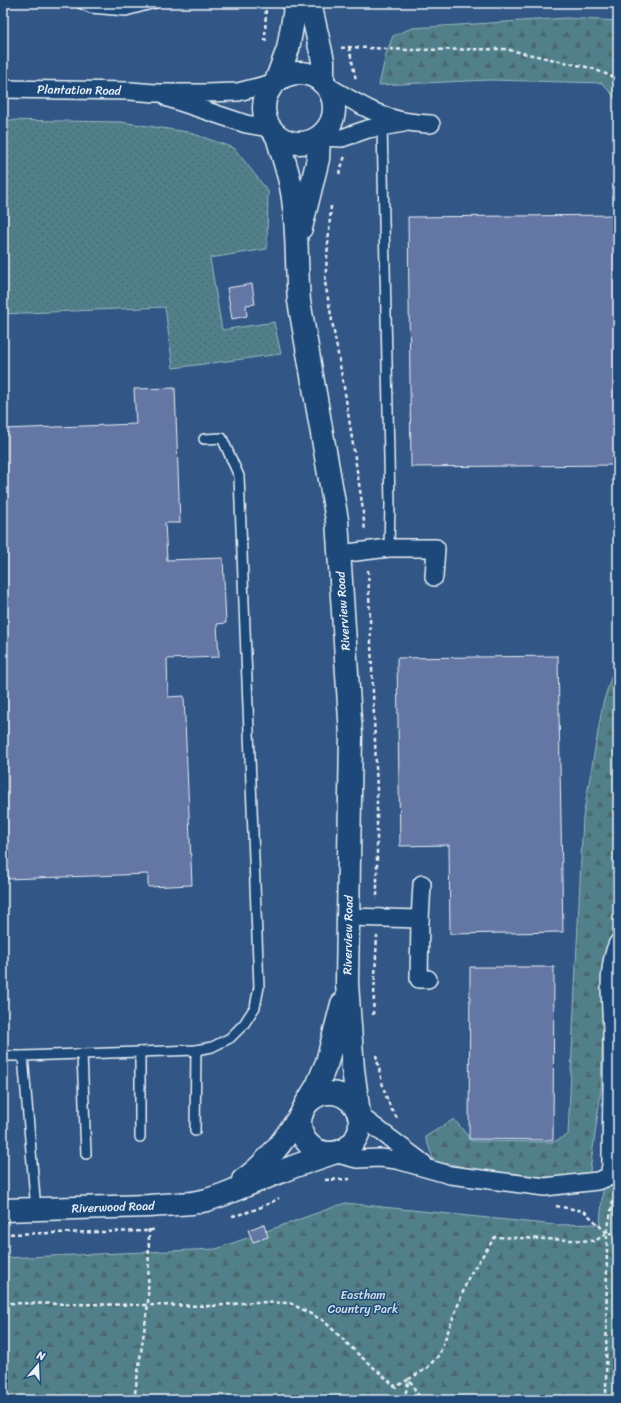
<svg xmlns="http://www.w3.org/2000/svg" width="621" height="1403" viewBox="0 0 621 1403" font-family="Sriracha,sans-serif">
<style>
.grass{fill:url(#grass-dots);stroke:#9cb8c1}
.forest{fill:url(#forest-firs);stroke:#9cb8c1}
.building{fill:#6476a4;stroke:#e8f1f8}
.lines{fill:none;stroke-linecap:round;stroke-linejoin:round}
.lane-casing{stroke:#e8f1f8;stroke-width:12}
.street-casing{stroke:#e8f1f8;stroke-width:20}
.secondary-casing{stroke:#e8f1f8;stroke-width:25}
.path{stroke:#e8f1f8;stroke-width:2.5;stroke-dasharray:4 3;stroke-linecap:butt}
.lane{stroke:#1f4a7a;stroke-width:9}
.street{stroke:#1f4a7a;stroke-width:17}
.secondary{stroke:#1f4a7a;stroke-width:22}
.labels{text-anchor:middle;stroke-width:3;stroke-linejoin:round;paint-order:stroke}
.street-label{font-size:12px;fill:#e8f1f8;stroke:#1f4a7a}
.park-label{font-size:12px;fill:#d1e0e8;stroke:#1f4a7a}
</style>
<defs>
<pattern id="grass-dots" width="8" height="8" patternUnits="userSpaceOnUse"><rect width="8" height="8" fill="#51808a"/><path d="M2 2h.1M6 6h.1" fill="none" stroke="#4c676d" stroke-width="1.8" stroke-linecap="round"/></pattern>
<pattern id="forest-firs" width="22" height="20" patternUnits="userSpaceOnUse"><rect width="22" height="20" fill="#51808a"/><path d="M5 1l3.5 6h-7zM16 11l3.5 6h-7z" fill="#4c676d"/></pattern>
</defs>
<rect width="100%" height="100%" fill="#325685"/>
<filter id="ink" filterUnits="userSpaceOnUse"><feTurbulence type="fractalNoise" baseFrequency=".025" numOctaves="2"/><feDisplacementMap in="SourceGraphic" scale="8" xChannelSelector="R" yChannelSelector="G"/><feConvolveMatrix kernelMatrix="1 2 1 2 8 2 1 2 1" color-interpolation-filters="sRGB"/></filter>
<g filter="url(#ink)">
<path class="grass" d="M3,120l118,2 67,10 46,16 34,43 -1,58 -57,9 12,72 52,-8 7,32 -108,14 -8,-61 -162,7z"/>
<g class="forest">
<path d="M567,18l51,3v80l-16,-18 -112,-3 -111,5 7,-31 7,-18 19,-8z"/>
<path d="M618,656v271l-14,57 -3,106 -12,88 -81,-2 -74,-15 -9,-24 29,-18 18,22 81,1 15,-7 15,-318 20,-114z"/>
<path d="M614,1060l4,1v339h-615v-142l213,-9 129,-46 210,22 45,-1z"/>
</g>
<g class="building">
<path d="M618,215v250l-207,2 -3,-250z"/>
<path d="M252,284l3,20 -9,1 1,11 -15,3 -5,-31z"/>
<path d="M175,388l5,135h-15l2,37 56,-2 3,65 -9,1 2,33 -52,2 1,38 16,-1 8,189 -44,2v-13l-141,5v-11h-4v-439l133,-5 -2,-35z"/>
<path d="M558,656l5,276 -113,2 -1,-89 -49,1 -3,-188z"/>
<path d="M470,967h84l-1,173 -84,-1z"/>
<path d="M264,1224l4,13 -15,5 -5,-12z"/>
</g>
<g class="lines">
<g class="lane-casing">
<g id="lane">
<path d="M80,3l11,5 35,3 29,-8"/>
<path d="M382,124l8,380 -1,44"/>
<path d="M82,1054l4,100"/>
<path d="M3,1056h20"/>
<path d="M195,1131l1,-81"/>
<path d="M140,1137v-85"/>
<path d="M36,1210l-13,-154 173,-6 16,-3 18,-9 14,-14 11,-17 4,-20 -20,-511 -17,-38 -18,1"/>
</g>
</g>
<g class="street-casing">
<g id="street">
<path d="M324,84c26,15 54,34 85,38 7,1 14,2 22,2"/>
<path d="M3,89l127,2 25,2h50l33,-1 35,-9"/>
<path d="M168,98l78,26 23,4"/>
<path d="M319,137l23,1 26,-9 36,-6"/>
<path d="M339,554l50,-6h47l-2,29"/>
<path d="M349,917l71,2 2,-35"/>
<path d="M420,919l-1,60h9"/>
<path d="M359,1115l64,48"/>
<path d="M334,1153l23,6 23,-1 17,2 53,15 95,12 52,-6 12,-4 2,-12c0,-43 2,-86 1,-129 0,-30 -7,-66 6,-93"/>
</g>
</g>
<g class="secondary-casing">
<g id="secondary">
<path d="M310,3l13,58v22"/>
<circle cx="299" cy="108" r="35"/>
<path d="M276,81l12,-32 8,-46"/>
<path d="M277,136c5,19 12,37 15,56 6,36 4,73 7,109l38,219 14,215 -4,248 6,86 6,45"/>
<path d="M301,228l17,-69 1,-22"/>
<circle cx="330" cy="1123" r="30"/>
<path d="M306,1104l11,-18 10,-24 15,-58"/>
<path d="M243,1180c26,-18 42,-42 59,-67"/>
<path d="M3,1210l146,-4 43,-3 15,-3 15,-5 73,-29 38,-13"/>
</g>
</g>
<g class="path">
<path d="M266,3l-1,37 2,1"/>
<path d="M349,47l7,33"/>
<path d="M341,48l8,-1 60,3 96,-1 86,19 27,11"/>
<path d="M339,174l6,-18"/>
<path d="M331,206l-6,76 20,111 17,110 3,28"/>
<path d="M368,570l9,220v109"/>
<path d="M373,1015l4,-79"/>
<path d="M376,1055c5,21 8,45 21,63"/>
<path d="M325,1180l25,-1"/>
<path d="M556,1206l28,5 23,22"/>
<path d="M232,1216c17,-3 33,-10 47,-18"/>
<path d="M3,1234l145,-3 8,-2"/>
<path d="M3,1303l210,3 40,-4 37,1 34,18 34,33 38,33 13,-8 12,21"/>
<path d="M134,1400l14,-96 1,-75"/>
<path d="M404,1400l5,-21 17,-10 13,-14 30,-79 26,-39 100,4 12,-8 11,1"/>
<path d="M606,1400l1,-167 7,-38"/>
</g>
<use href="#lane" class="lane"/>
<use href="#street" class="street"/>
<use href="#secondary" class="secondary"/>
</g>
</g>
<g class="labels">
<g class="street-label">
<text transform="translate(79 90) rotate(1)" y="4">Plantation Road</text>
<text transform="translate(343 611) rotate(-94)" y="4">Riverview Road</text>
<text transform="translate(348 935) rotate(-89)" y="4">Riverview Road</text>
<text transform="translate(113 1207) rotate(-2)" y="4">Riverwood Road</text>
</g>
<g class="park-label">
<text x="363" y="1299">Eastham<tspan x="363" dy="14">Country Park</tspan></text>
</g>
</g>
<rect width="621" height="1403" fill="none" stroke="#1f4a7a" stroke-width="16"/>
<rect x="8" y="8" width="605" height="1387" fill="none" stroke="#e8f1f8" stroke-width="1.5" filter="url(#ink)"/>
<g transform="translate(38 1365) rotate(19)" stroke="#1f4a7a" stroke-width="3" paint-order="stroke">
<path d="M0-3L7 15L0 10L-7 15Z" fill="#e8f1f8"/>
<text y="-6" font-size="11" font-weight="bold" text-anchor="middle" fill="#e8f1f8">N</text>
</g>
</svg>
